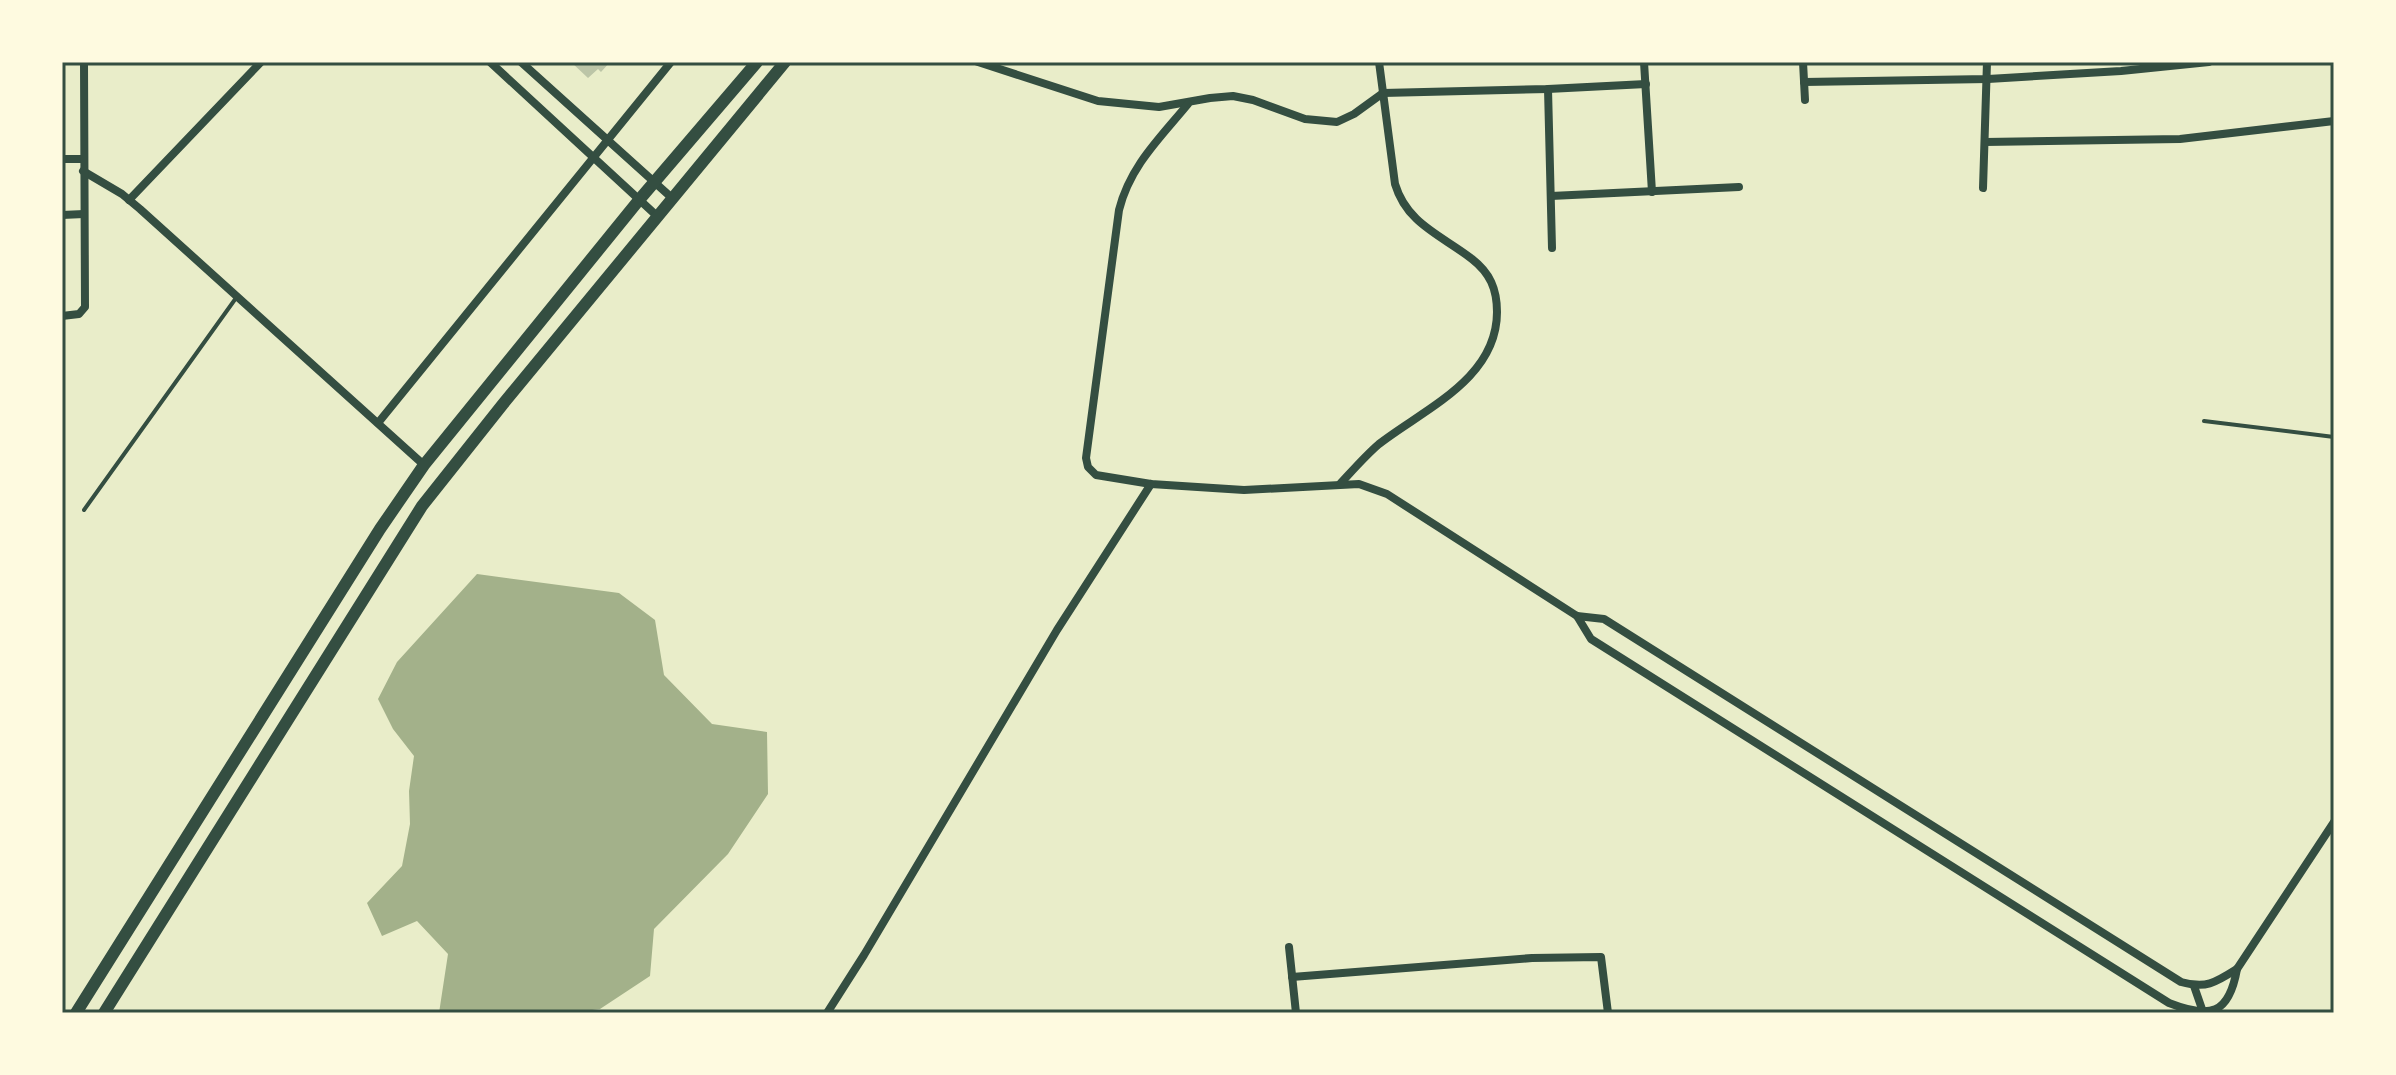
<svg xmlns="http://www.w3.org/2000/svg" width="2396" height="1075" viewBox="0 0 2396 1075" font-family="'DejaVu Sans',sans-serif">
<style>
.water{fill:#a3b18a}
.building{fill:#bcc5a7}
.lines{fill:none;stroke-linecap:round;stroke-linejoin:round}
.service{stroke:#344e41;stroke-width:4}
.minor{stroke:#344e41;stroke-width:8}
.secondary{stroke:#344e41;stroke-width:12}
.neatline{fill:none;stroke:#344e41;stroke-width:3}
</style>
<rect width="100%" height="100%" fill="#e9edc9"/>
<path class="water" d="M477,574l142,19 36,27 9,55 48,49 55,8 1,62 -40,60 -74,75 -4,47 -50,33 -31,4h-130l9,-59 -31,-33 -35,15 -15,-33 35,-37 8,-42 -1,-33 5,-35 -21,-27 -15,-30 19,-37z"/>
<path class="building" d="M571,62h39l-9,10 -3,-3 -10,9z"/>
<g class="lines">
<g class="service">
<path d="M2204,421l130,16"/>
<path d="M84,510l152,-212"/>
</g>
<g class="minor">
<path d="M490,62l167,154"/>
<path d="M521,62l151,136"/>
<path d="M978,62l120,39 61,6 51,-9 23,-2 20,4 52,19 32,3 17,-8 29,-21 165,-4 98,-5"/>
<path d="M1644,62l8,130"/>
<path d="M1803,62l2,38"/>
<path d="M1804,82l184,-3 133,-8 88,-9"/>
<path d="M1548,89l4,159"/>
<path d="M1188,104c-28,34 -58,62 -69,106l-33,248 2,9 8,8 55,9 93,6 115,-6 28,10 190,122 27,3 577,363c25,7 34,1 56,-13l97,-147"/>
<path d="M1985,142l195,-3 154,-18"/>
<path d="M62,159h21"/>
<path d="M83,171l39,23 18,15 284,256"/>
<path d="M1983,188l4,-126"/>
<path d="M1551,196l188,-9"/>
<path d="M129,200l132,-138"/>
<path d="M62,215l22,-1"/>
<path d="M62,316l17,-2 6,-7 -1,-245"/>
<path d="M378,423l293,-361"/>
<path d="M1340,484c13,-14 25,-28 39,-40 45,-35 118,-65 118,-132 0,-23 -7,-39 -25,-53 -31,-24 -65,-35 -77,-75l-16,-122"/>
<path d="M1577,616l14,23 578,364c41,16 60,12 68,-34"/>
<path d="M1289,947l7,66"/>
<path d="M1292,977l240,-19 69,-1 7,56"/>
<path d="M2194,986l9,26"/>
<path d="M827,1013l37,-58 193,-325 94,-146"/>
</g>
<g class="secondary">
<path d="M76,1013l304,-484 44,-64 215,-265 118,-138"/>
<path d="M104,1013l318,-507 81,-102 282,-342"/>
</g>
</g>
<rect width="2396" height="1075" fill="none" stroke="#fefae0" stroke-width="128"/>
<rect x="64" y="64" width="2268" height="947" class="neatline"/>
</svg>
